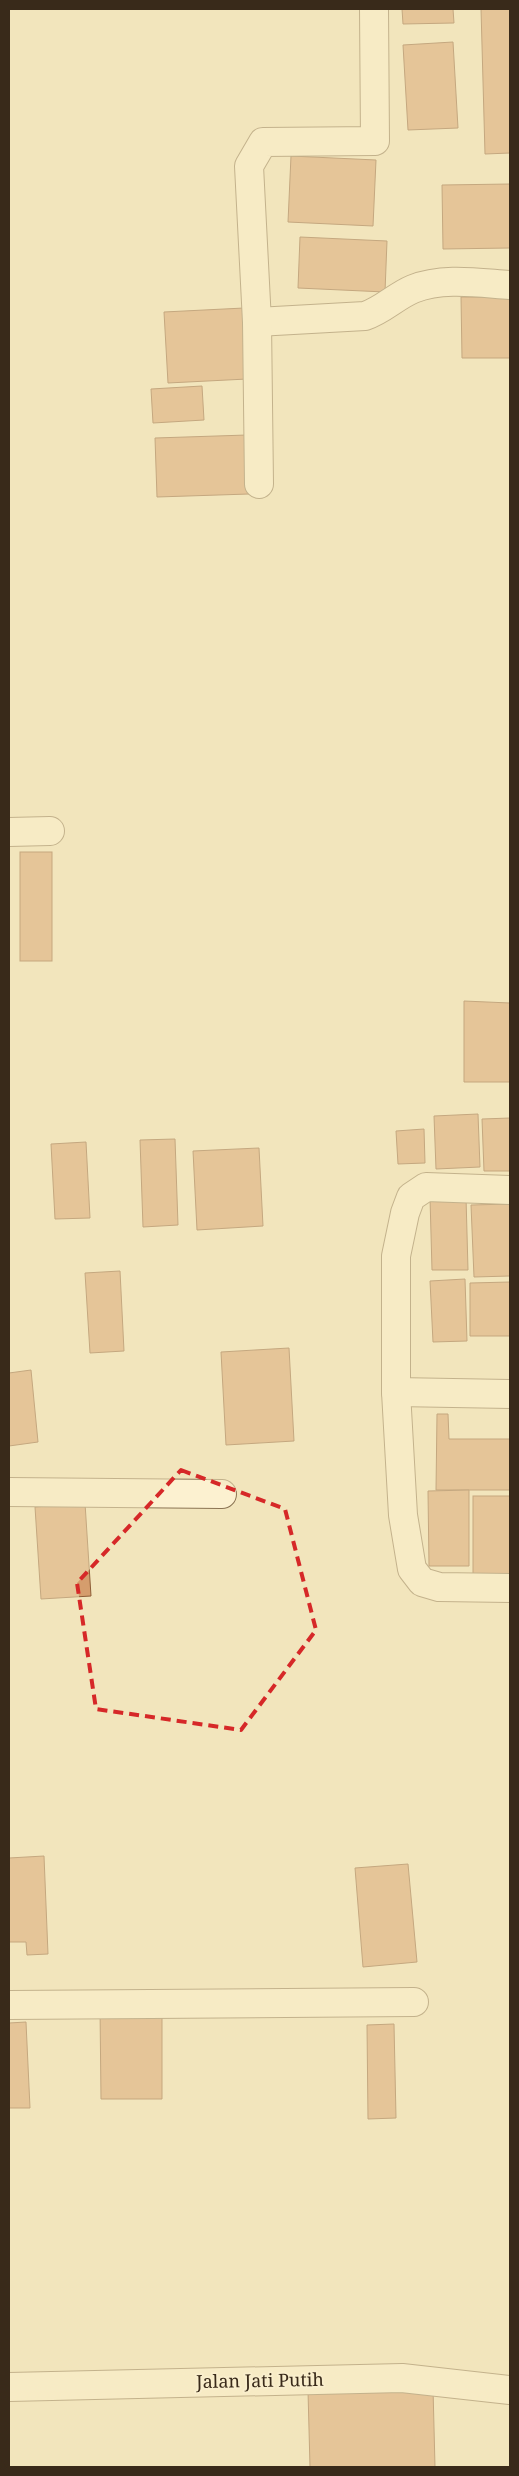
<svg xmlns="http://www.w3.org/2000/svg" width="519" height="2476" viewBox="0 0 519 2476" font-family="'Noto Serif',serif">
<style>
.building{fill:#d59d6d;stroke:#8d5d37}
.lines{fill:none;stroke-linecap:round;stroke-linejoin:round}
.minor-casing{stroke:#8b7453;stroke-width:30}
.minor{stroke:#fcf1d0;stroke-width:28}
.marked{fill:none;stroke:#d62828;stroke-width:4;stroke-dasharray:10 6;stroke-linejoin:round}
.labels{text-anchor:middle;stroke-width:4;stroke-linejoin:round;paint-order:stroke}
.street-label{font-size:18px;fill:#392a1a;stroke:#f9eecc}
</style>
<rect width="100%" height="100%" fill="#f2e5bc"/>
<g class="building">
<path d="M402,9h51l1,14 -51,1z"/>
<path d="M481,9h29v144l-25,1z"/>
<path d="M453,42l5,86 -50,2 -5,-85z"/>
<path d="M291,156l85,4 -3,66 -85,-4z"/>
<path d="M510,184v64l-67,1 -1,-64z"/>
<path d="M300,237l87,4 -2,51 -87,-4z"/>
<path d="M461,297h49v61h-48z"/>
<path d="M244,308l3,71 -79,4 -4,-71z"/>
<path d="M202,386l2,34 -51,3 -2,-34z"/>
<path d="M247,435l2,59 -92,3 -2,-59z"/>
<rect x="20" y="852" width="32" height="109"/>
<path d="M464,1001l46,2v79h-46z"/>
<path d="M478,1114l2,53 -44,2 -2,-53z"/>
<path d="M510,1118v53h-26l-2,-52z"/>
<path d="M424,1129l1,34 -27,1 -2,-33z"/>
<path d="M175,1139l3,86 -35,2 -3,-87z"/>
<path d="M86,1142l4,76 -35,1 -4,-75z"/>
<path d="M259,1148l4,78 -66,4 -4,-79z"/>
<path d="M466,1197l2,73h-36l-2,-72z"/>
<path d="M510,1204v72l-36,1 -3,-72z"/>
<path d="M120,1271l4,80 -34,2 -5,-80z"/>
<path d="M465,1279l2,62 -34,1 -3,-61z"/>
<path d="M510,1282v54h-40v-53z"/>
<path d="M289,1348l5,93 -68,4 -5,-93z"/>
<path d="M31,1370l7,72 -29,4v-73z"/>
<path d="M437,1414h11l1,25h61v51h-74z"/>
<path d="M469,1490v76h-40l-1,-75z"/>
<rect x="473" y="1496" width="37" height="83"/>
<path d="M85,1503l6,93 -50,3 -6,-92z"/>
<path d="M44,1856l4,98 -21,1 -1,-13h-17v-84z"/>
<path d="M408,1864l9,98 -54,5 -8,-99z"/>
<path d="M100,2007h62v92h-61z"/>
<path d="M26,2022l4,86h-21v-85z"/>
<path d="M394,2024l2,94 -28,1 -1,-94z"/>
<path d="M433,2388l2,79h-125l-2,-76z"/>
</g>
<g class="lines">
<g class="minor-casing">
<g id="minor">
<path d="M257,322l108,-6c18,-6 31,-20 48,-27 30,-12 66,-6 97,-4"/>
<path d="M259,484l-2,-162 -8,-156 14,-24 112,-1 -1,-132"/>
<path d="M9,832l41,-1"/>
<path d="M510,1190l-84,-3 -15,10 -6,16 -9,43v136l7,123 9,54 10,13 17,5 71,1"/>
<path d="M396,1392l114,2"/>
<path d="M9,1492l213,2"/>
<path d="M9,2005l405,-3"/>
<path d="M9,2387l393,-9 108,12"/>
</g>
</g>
<use href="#minor" class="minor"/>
</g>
<path d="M0 0H519V2476H0ZM181,1470l104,39 31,121 -75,100 -145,-21 -19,-126z" fill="#f2e5bc" fill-opacity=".55" fill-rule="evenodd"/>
<path class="marked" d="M181,1470l104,39 31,121 -75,100 -145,-21 -19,-126z"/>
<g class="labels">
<g class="street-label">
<text transform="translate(260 2381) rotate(-1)" y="6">Jalan Jati Putih</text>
</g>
</g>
<rect width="519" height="2476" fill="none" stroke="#392a1a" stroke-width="20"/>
</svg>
